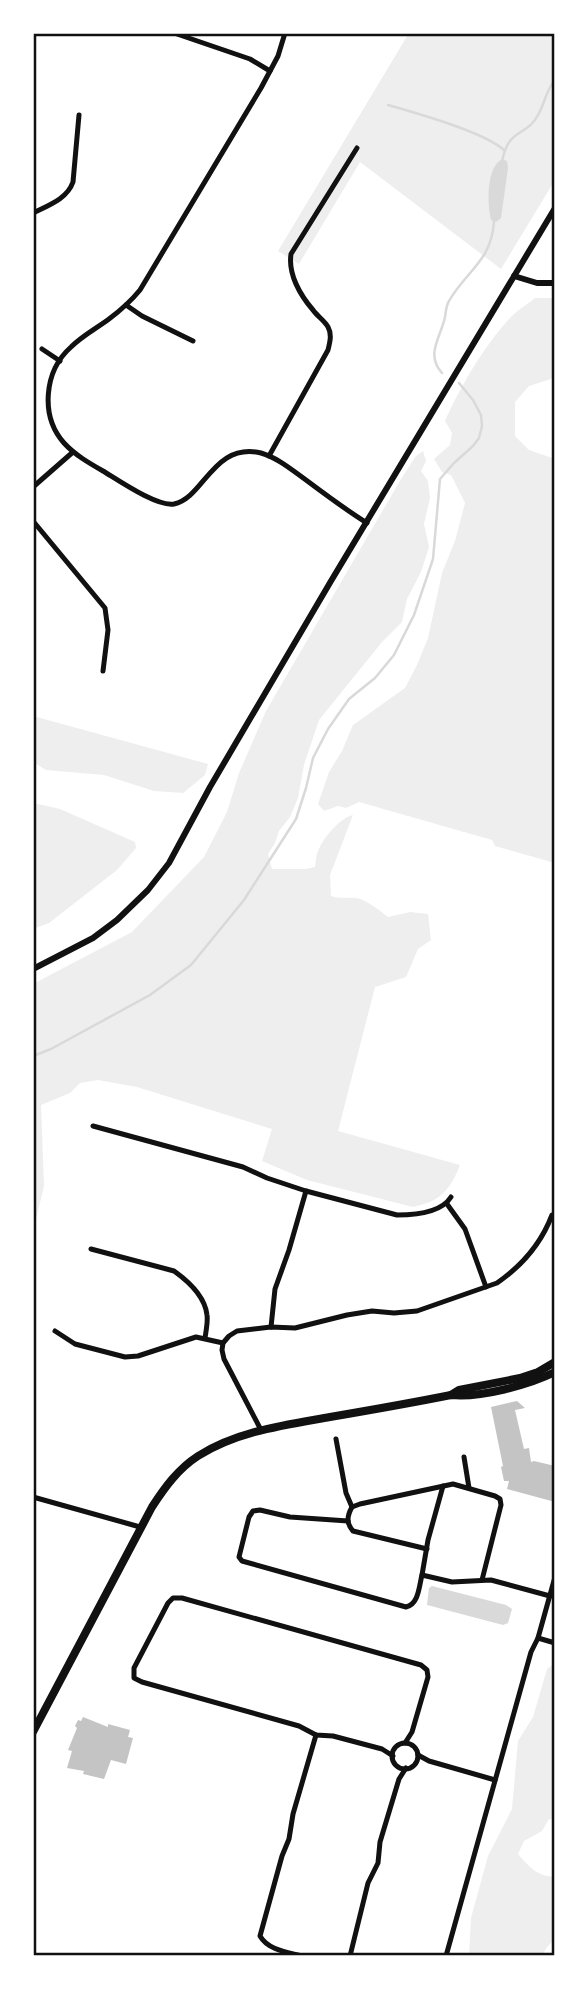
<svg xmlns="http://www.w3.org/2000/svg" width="588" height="1989" viewBox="0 0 588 1989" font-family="Arial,sans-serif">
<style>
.green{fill:#eee}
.water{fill:#d9d9d9}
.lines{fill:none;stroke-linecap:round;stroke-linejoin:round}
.stream{stroke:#d9d9d9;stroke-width:2.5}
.building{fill:#c4c4c4}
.minor{stroke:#111;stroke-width:5}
.tertiary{stroke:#111;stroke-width:6}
.primary{stroke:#111;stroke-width:8}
.neatline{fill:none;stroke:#111;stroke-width:2.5}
</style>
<rect width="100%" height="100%" fill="#fff"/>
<g class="green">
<path d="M409,33h146v147l-54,89 -141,-107 -61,102 -21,-13z"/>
<path d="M535,298h20v75l-4,6 -22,7 -14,16v34l14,14 26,9v404l-60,-17 -3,-6 -133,-38 -13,6 -8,-2 -14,5 -6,-7 11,-32 13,-21 11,-26 52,-37 12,-23 11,-27 14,-65 13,-32 10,-38 -14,-28 -9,-3 -8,-13 16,-14 2,-12 -7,-12c15,-34 42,-80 68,-106 6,-6 15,-11 22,-17z"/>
<path d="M423,451l3,10 -5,10 7,10 2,17 -6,26 5,23 -8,25 -14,27 -5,23 -20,20 -63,78 -15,45 -6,33 -8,19 -11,14 -4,12 -7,11 4,15h34l9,-2c1,-7 1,-13 4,-18 5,-12 21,-31 34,-34l-23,60 1,21c9,3 16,1 25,2 11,2 23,12 32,19l22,-5 18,2 3,26 -13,9 -12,28 -31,10 -37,144 122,34c-10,25 -19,36 -47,42l-106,-27 -45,-19 10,-32 -135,-42 -39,-7 -18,3 -10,10 -29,12 3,81 -11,46v-248l99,-52 72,-75 23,-45 12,-39 27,-62 135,-232 15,-23z"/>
<path d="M33,716l175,48 -3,11 -22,18 -29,-2 -50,-16 -58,-5 -13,-8z"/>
<path d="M33,803l27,6 75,33 1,6 -19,22 -68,53 -16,6z"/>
<path d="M555,1663v157l-6,-1 -7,12 -18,10 -6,13c12,14 19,22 37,23v62l-8,8 -5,9h-73l2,-38 17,-62 24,-47 6,-68 15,-24 14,-48z"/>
</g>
<g class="water">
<path d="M502,159l5,2 1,7 -7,50 -5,4 -5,-2c-4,-16 -5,-52 11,-61z"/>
<path d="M432,1586l74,19 6,4 -4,14 -5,2 -76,-20 2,-17z"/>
</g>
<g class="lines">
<g class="stream">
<path d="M388,105c28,8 96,27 116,45"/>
<path d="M502,162c6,-35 25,-25 36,-47 7,-12 8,-25 17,-35"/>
<path d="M442,373c-17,-19 -1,-36 3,-56 1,-6 1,-11 4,-16 17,-30 43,-40 45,-80"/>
<path d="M33,1056l18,-7 99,-54 41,-30 53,-65 52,-81 10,-31 7,-30 15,-29 21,-30 26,-21 19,-23 20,-40 19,-56 7,-80 14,-16 19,-17 6,-8 3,-12 -1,-11 -8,-15 -14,-17"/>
</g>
</g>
<g class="building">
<path d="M517,1401l8,7 -10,2 9,39 5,-1 2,14 3,-1 21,5v36l-48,-13 2,-8h-5l-3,-14 2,-1 -12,-59z"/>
<path d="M83,1717l25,10v-3l22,6 -2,7 5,1 -7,26 -15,-4 -7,19 -21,-5 1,-3 -17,-3 5,-17 -4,-1 9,-22 -2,-2 3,-6 3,1z"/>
</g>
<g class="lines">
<g class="minor">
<path d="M174,33l76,26 20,12"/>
<path d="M285,33l-7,23 -17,32 -121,202c-9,11 -19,20 -31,29 -12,9 -27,17 -38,28 -27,24 -31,69 -7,96 11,12 25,20 39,28 15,9 54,36 71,33 30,-6 39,-62 87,-51 17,5 31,17 45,27 20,15 40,30 61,43"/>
<path d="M33,213c16,-8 34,-14 40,-31l6,-67"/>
<path d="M126,305l16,11 51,25"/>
<path d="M42,349l18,12"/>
<path d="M269,456l59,-106c2,-8 4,-16 0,-23 -3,-6 -11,-11 -15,-17 -13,-15 -25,-36 -22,-56l66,-106"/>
<path d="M33,487l40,-35"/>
<path d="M33,521l72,87 3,22 -5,41"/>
<path d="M93,1126l150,41 24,11 39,13 91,24c17,0 44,-2 54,-18"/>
<path d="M447,1204l18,25 21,58"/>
<path d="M91,1249l83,22c14,10 31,26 33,44 1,7 -1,16 -2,23"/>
<path d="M271,1327l4,-38 14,-39 17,-59"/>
<path d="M55,1331l20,13 50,13 13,-1 58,-19 27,6"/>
<path d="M261,1430l-37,-71 -2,-9 1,-7 6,-7 8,-5 34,-4 24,1 52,-13 25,-4 22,2 23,-2 80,-28c26,-18 44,-39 55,-68"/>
<path d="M336,1439l10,54 6,14"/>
<path d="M464,1457l5,31"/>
<path d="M33,1497l107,30"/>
<path d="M348,1521l-58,-4 -30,-7 -7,1 -4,6 -10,40 3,4 164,46c13,-3 13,-21 16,-32l30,7 39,-2 59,16"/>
<path d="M427,1549l-74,-18c-7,-8 -6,-15 -1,-24l8,-3 93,-20 42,12 5,3 1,6 -19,75"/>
<path d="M422,1575l6,-35 15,-54"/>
<path d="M538,1638l17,5"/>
<circle cx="405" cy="1756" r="13"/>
<path d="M418,1755l11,6 66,19"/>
<path d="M393,1756l-11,-7 -49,-13 -17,-1 -17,-9 -157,-44 -8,-4v-10l34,-65 5,-5h9l239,67 6,5 1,7 -16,55 -7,11"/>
<path d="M302,1956c-15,-4 -34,-6 -42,-20l22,-80 7,-17 4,-25 23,-79"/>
<path d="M350,1956l18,-73 10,-20 2,-21 19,-63 7,-11"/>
<path d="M446,1956l85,-304 7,-14 17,-61"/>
</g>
<g class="tertiary">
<path d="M514,276l23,7h18"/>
<path d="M33,969l60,-31 24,-18 31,-30 21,-27 41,-76 121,-206 224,-373"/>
</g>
<g class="primary">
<path d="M451,1395l8,-5 61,-12 18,-6 17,-10"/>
<path d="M33,1732l119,-225c13,-20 26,-38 46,-51 40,-25 87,-31 132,-39 41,-7 81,-14 121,-22 29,3 78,-10 104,-23"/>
</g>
</g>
<rect width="588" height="1989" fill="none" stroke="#ffffff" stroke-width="70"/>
<rect x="35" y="35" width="518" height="1919" class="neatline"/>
</svg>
